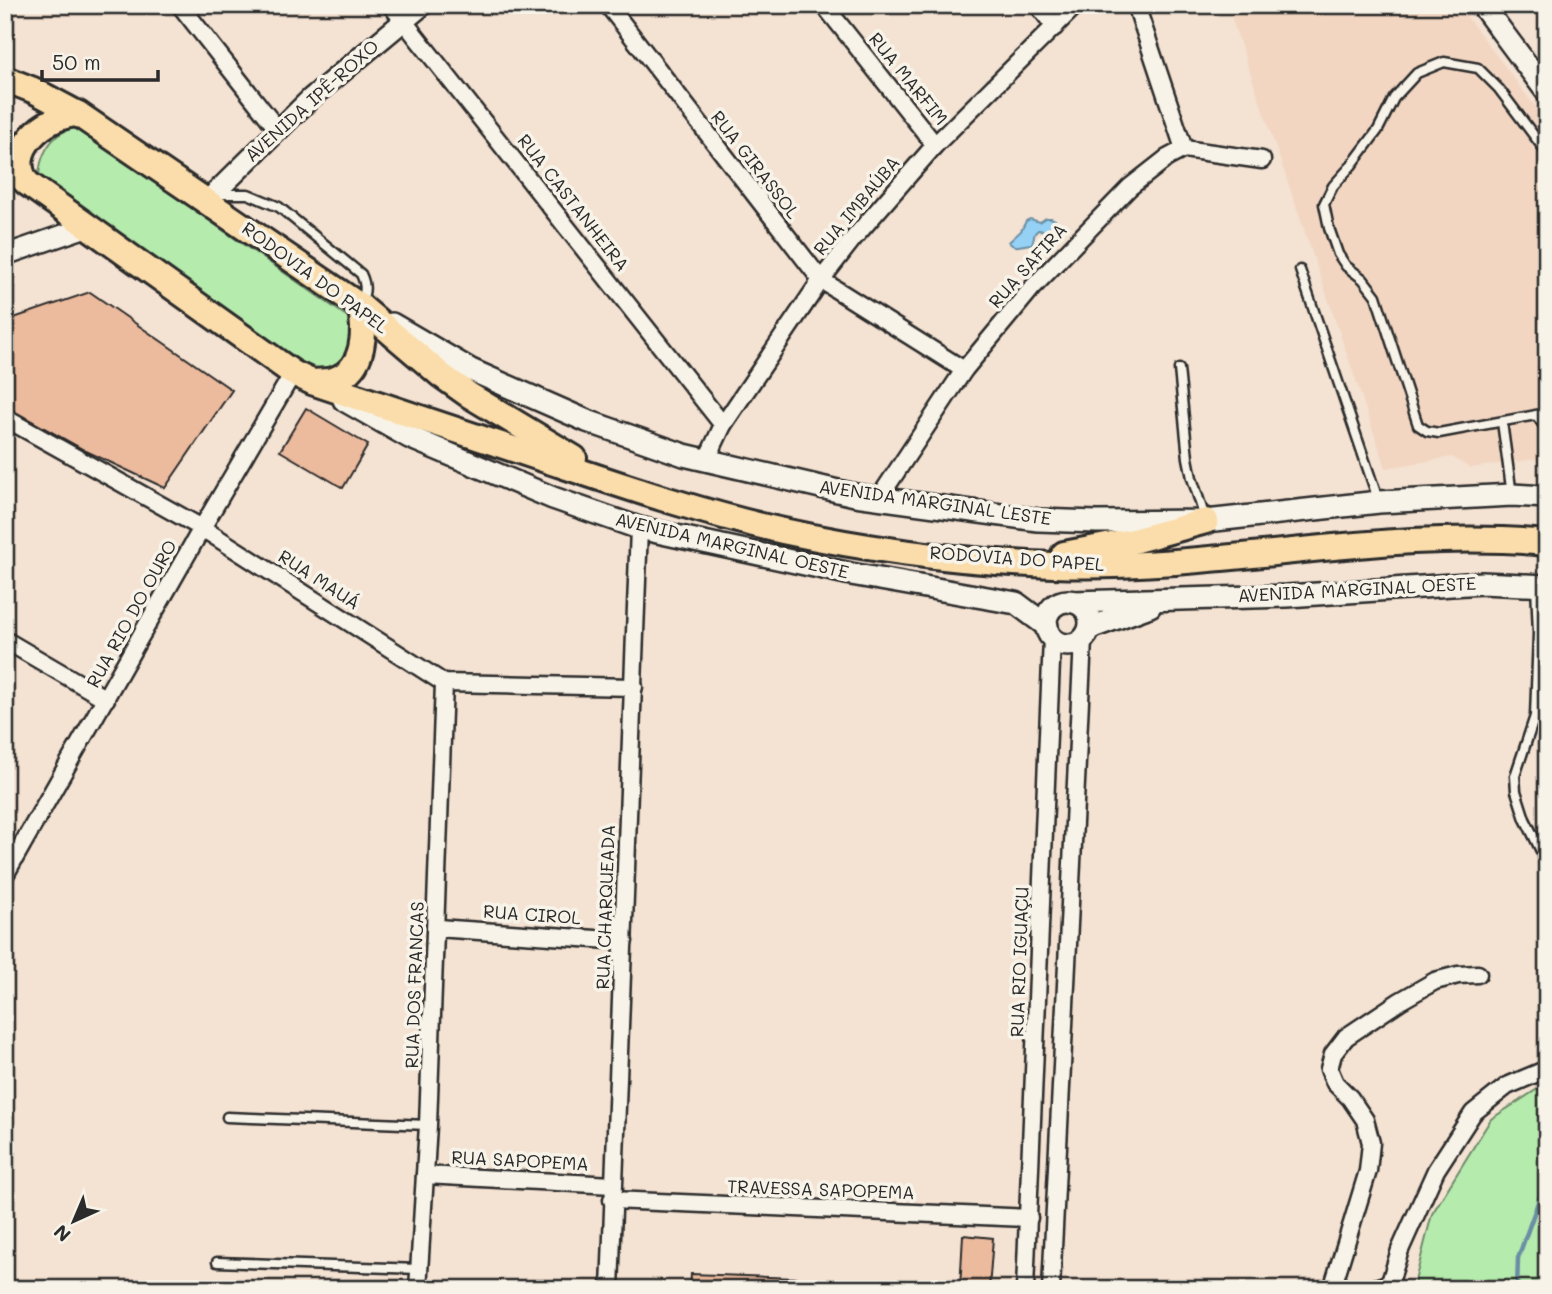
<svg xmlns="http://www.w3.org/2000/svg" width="1552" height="1294" viewBox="0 0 1552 1294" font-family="Mali,sans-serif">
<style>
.built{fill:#f2d6c2}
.green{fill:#b5ebad;stroke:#708b6c;stroke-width:2}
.water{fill:#95d1f5;stroke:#6b8fa4;stroke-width:2}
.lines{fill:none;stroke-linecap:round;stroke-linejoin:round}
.stream{stroke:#6b8fa4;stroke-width:4.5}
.building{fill:#ecba9d;stroke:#2b2b2b;stroke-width:2}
.service-casing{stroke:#2b2b2b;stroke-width:13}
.minor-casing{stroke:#2b2b2b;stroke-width:21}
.tertiary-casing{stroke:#2b2b2b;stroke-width:24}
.secondary-casing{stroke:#2b2b2b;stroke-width:26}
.primary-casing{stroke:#2b2b2b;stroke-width:30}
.service{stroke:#f7f3e8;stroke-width:8}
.minor{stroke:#f7f3e8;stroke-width:16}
.tertiary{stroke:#f7f3e8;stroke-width:19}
.secondary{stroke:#f7f3e8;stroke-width:21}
.primary{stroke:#fbddab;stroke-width:24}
.labels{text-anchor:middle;stroke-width:7;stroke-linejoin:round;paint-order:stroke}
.street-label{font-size:18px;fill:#2b2b2b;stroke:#f7f3e8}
</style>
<rect width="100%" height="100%" fill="#f4e2d2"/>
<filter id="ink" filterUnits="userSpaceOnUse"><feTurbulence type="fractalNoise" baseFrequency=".0143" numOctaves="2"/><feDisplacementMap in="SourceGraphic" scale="14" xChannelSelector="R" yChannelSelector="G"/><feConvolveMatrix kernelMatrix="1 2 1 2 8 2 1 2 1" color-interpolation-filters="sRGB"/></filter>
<g filter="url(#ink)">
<path class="built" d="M1227,5h231l89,117v340l-11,-3 -66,9 -18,-11 -66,11z"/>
<g class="green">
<path d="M75,127l277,193 -1,39 -31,22 -281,-198c-1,-25 10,-49 36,-56z"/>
<path d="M1547,1086v203h-134l19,-75 59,-95 45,-29z"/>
</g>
<path class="water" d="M1046,218h5l4,2 1,8 -3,3 -15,-1 -3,3 -3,11c-8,0 -18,6 -23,-2l12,-11 5,-10 4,-2 10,3z"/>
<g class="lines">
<path class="stream" d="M1517,1289l1,-31 29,-81"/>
</g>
<g class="building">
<path d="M90,292l142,98 -67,98 -79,-37 -81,-45v-85z"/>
<path d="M306,408l62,37 -25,43 -63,-37z"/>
<path d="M963,1235l30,3 -4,51h-29z"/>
<path d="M691,1274l106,4v11h-107z"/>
</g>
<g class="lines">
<g class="service-casing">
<g id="service">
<path d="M1547,153l-48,-64 -21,-21 -34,-6 -27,11 -23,25 -16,32 -27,36 -18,20 -9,18 5,24 9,26 8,12 17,13 13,17 42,129 9,6 12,2 108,-20"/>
<path d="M218,194h30l31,13 82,67c5,11 5,17 0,29"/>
<path d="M1300,270l78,229"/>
<path d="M1179,369l9,89 4,20 13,40"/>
<path d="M1536,415l11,15"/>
<path d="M1502,422l10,73"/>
<path d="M1536,586l2,47 -3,83 -20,60 1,15 9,28 16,32 6,4"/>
<path d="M227,1117l201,8"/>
<path d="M217,1262l202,7"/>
</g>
</g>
<g class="minor-casing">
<g id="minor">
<path d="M180,5l98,125"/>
<path d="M391,5l332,420"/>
<path d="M608,5l213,275 143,90"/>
<path d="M824,5l111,140"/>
<path d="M1038,5l17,22"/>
<path d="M1136,5l48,144"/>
<path d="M5,418l197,110 242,155 190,4"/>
<path d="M706,461l17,-36 98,-145 31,-40 83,-95 141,-140"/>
<path d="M879,498l85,-128 68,-82 98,-101 37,-29 17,-9 78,11"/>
<path d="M5,640l101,59"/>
<path d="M5,875l197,-347 91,-155"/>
<path d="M437,928l187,13"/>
<path d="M425,1175l188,10"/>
<path d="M612,1200l417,18"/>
<path d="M418,1289l10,-164 16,-442"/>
<path d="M610,1289l29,-761"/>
<path d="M1025,1289l27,-651"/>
<path d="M1051,1289l32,-649"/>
<path d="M1332,1289l36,-118 3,-28 -6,-23 -15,-22 -15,-15 -6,-14 4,-15 13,-17 54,-36 35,-20 23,-6 20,-1"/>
<path d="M1373,1289l17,-6"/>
<path d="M1388,1289l12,-39 36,-80 37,-57 34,-27 40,-17"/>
</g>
</g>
<g class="tertiary-casing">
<g id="tertiary">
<path d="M207,201l104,-103 112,-93"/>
<path d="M5,255l84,-29"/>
</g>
</g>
<g class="secondary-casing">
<g id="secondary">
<path d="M1482,5l65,87"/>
<path d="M392,324l79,46 116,51 97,34 171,40 183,25 59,2 109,-1 173,-19 58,-3 75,-4 35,2"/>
<path d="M344,400l65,37 144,61 86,30 212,46 165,29 31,23"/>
<circle cx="1068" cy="623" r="22"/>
<path d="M1073,602l214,-6 195,-13 65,3"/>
<path d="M1090,628l60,-22"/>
</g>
</g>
<g class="primary-casing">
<g id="primary">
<path d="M5,79l28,11 45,24 282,192 81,69 28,20 105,63"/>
<path d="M5,162l22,21 266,190 19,9c82,28 164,55 246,82 74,25 149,50 225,67 88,19 181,31 270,34 165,6 330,-38 494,-22"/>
<path d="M27,183c-23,-33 19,-68 51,-69"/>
<path d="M313,382c7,-1 16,0 23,-3 29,-11 30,-48 24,-73"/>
<path d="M1064,554l69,-13 73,-20"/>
</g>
</g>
<use href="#service" class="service"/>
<use href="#minor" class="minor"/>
<use href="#tertiary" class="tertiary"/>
<use href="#secondary" class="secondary"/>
<use href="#primary" class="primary"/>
</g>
</g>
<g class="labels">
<g class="street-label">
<text transform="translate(908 79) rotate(51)" y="6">RUA MARFIM</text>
<text transform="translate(312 101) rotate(-42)" y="6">AVENIDA IPÊ-ROXO</text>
<text transform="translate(755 165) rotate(52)" y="6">RUA GIRASSOL</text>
<text transform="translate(573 203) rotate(52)" y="6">RUA CASTANHEIRA</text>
<text transform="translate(857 206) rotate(-50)" y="6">RUA IMBAÚBA</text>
<text transform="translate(1028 266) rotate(-48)" y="6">RUA SAFIRA</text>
<text transform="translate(315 278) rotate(36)" y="6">RODOVIA DO PAPEL</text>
<text transform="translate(935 503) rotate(8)" y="6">AVENIDA MARGINAL LESTE</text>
<text transform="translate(732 546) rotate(13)" y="6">AVENIDA MARGINAL OESTE</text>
<text transform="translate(1017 559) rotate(4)" y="6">RODOVIA DO PAPEL</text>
<text transform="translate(319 580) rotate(33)" y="6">RUA MAUÁ</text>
<text transform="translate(1357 590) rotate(-3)" y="6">AVENIDA MARGINAL OESTE</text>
<text transform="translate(132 614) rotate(-61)" y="6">RUA RIO DO OURO</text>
<text transform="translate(606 907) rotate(-88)" y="6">RUA CHARQUEADA</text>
<text transform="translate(532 915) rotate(4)" y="6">RUA CIROL</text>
<text transform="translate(1020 962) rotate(-88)" y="6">RUA RIO IGUAÇU</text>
<text transform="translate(415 985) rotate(-88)" y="6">RUA DOS FRANCAS</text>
<text transform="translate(520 1161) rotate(3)" y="6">RUA SAPOPEMA</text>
<text transform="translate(821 1190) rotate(2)" y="6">TRAVESSA SAPOPEMA</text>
</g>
</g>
<rect width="1552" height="1294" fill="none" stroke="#f7f3e8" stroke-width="28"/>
<rect x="14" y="14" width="1524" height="1266" fill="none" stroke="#2b2b2b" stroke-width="2.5" filter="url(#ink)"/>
<g transform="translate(74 1221) rotate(224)" stroke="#f7f3e8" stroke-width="5" paint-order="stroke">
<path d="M0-5L12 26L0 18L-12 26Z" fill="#2b2b2b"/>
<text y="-10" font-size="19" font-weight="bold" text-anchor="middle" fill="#2b2b2b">N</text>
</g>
<path d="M42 70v10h116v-10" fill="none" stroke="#2b2b2b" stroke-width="3.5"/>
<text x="52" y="70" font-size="21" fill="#2b2b2b" stroke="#f7f3e8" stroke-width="5" paint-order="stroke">50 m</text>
</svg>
